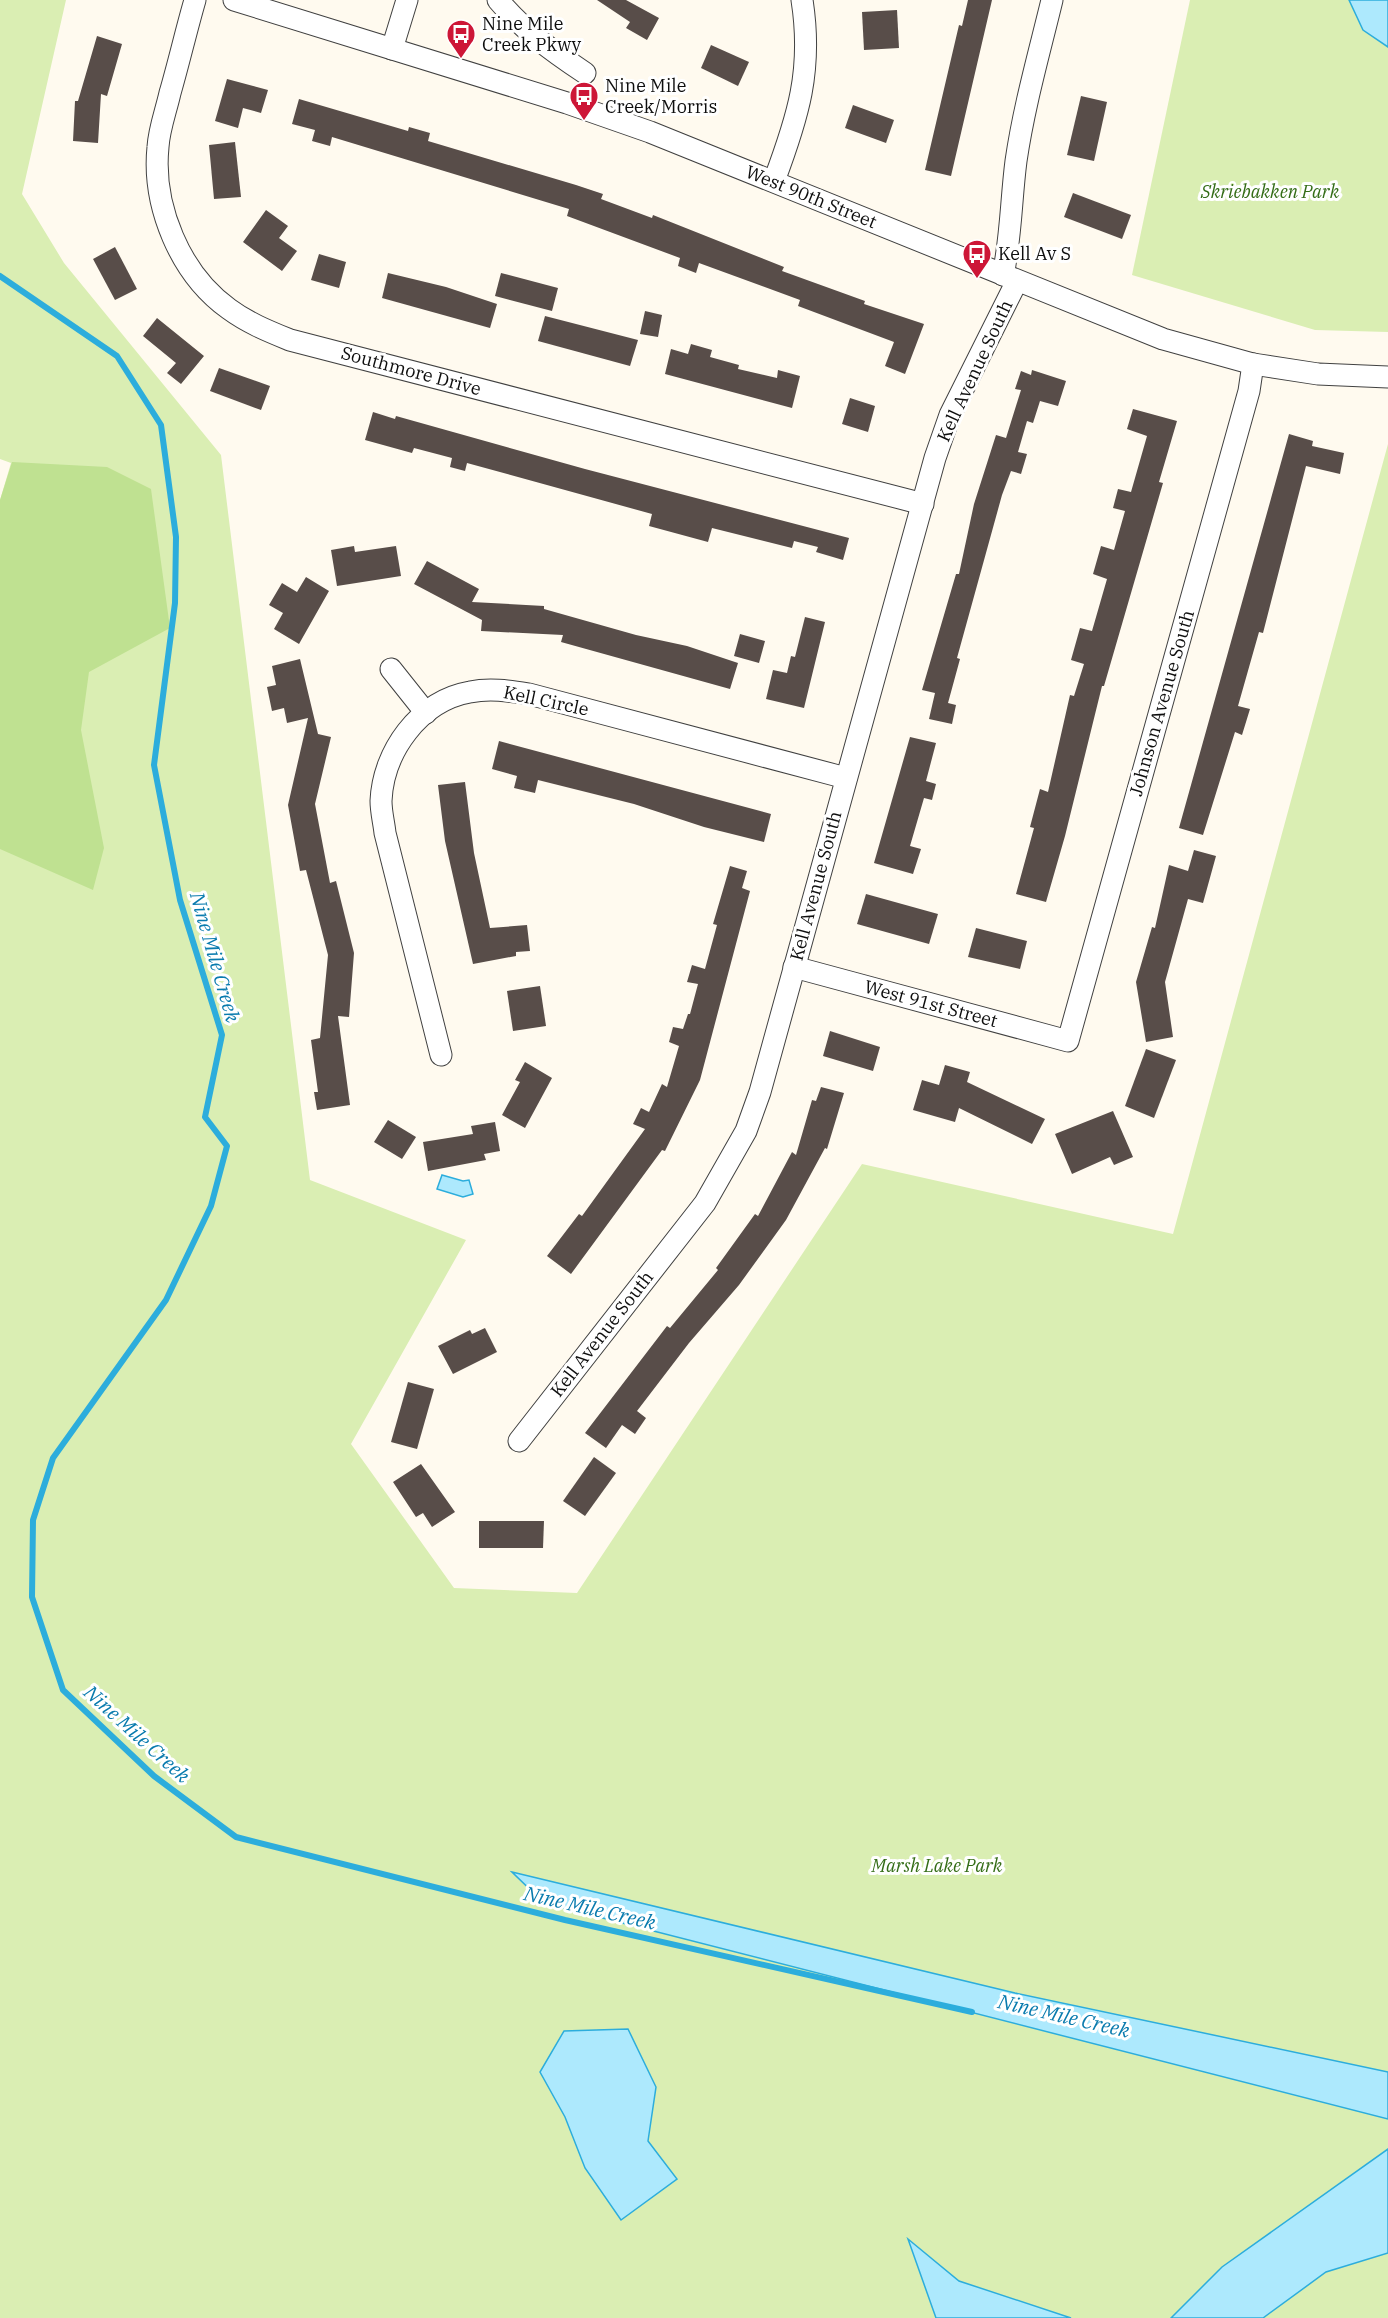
<svg xmlns="http://www.w3.org/2000/svg" width="1388" height="2318" viewBox="0 0 1388 2318" font-family="'IBM Plex Serif',serif">
<style>
.green{fill:#daeeb3}
.forest{fill:#bfe191}
.water{fill:#ade9fd;stroke:#2caddc;stroke-width:1.5}
.lines{fill:none;stroke-linecap:round;stroke-linejoin:round}
.stream{stroke:#2caddc;stroke-width:6}
.building{fill:#584d49}
.minor-casing{stroke:#414141;stroke-width:23}
.minor{stroke:#fff;stroke-width:21}
.labels{text-anchor:middle;stroke-width:6;stroke-linejoin:round;paint-order:stroke}
.poi-label{font-size:18px;fill:#0e0e0e;stroke:#fff;text-anchor:start}
.park-label{font-size:18px;font-style:italic;fill:#346d17;stroke:#fff}
.street-label{font-size:18px;fill:#0e0e0e;stroke:#fff}
.water-label{font-size:20px;font-style:italic;fill:#097bae;stroke:#fff}
</style>
<rect width="100%" height="100%" fill="#fffaef"/>
<g class="green">
<path d="M0,0h66l-44,194 42,69 157,192 89,725 156,60 -115,204 103,144 123,5 285,-429 311,70 215,-790v1874h-1388v-1818l11,-37 -11,-4z"/>
<path d="M1190,0h198v332l-73,-2 -183,-55z"/>
</g>
<path class="forest" d="M12,462l95,5 44,22 19,139 -81,44 -8,58 23,118 -11,42 -93,-41v-349z"/>
<g class="water">
<path d="M1349,0h39v47l-25,-17z"/>
<path d="M442,1175l21,6 6,-1 4,14 -10,3 -26,-8z"/>
<path d="M512,1872l503,121 373,79v47l-844,-216z"/>
<path d="M628,2029l28,58 -8,54 29,38 -56,41 -36,-52 -20,-51 -25,-45 24,-41z"/>
<path d="M1388,2149v104l-62,19 -63,46h-92l51,-51z"/>
<path d="M908,2239l51,42 112,37h-135z"/>
</g>
<g class="lines">
<path class="stream" d="M0,276l117,80 44,69 15,112 -1,66 -21,162 26,135 42,135 -17,82 22,29 -16,60 -45,94 -113,158 -20,62 -1,77 31,93 91,86 82,61 329,83 407,92"/>
</g>
<g class="building">
<path d="M597,0h29l33,18 -12,22 -21,-12 4,-6z"/>
<path d="M968,0h24l-41,176 -26,-6 34,-145 3,1z"/>
<path d="M897,10l2,38 -35,2 -2,-38z"/>
<path d="M97,36l25,8 -15,52 -6,-2 -3,49 -25,-2 2,-40h3z"/>
<path d="M711,45l38,17 -11,24 -37,-18z"/>
<path d="M227,79l41,11 -7,23 -18,-5 -5,20 -23,-7z"/>
<path d="M1081,96l26,6 -13,59 -27,-6z"/>
<path d="M299,99l109,32 1,-4 21,6 -2,8 148,44 27,9 -2,5 51,19 1,-3 131,52 -2,4 83,30 -1,3 60,20 -19,50 -20,-8 9,-24 -96,-36 2,-6 -101,-37 -3,10 -18,-7 2,-8 -113,-42 2,-7 -237,-72 -2,9 -18,-5 3,-11 -23,-6z"/>
<path d="M853,105l41,15 -8,23 -41,-15z"/>
<path d="M235,142l6,55 -27,2 -5,-54z"/>
<path d="M1073,193l58,22 -9,24 -58,-22z"/>
<path d="M266,210l22,16 -9,12 18,13 -15,20 -39,-29z"/>
<path d="M115,247l22,42 -22,11 -22,-41z"/>
<path d="M319,254l27,8 -7,26 -28,-8z"/>
<path d="M388,273l58,14 51,17 -7,24 -108,-30z"/>
<path d="M501,273l57,15 -6,23 -57,-15z"/>
<path d="M645,311l17,4 -4,22 -18,-3z"/>
<path d="M545,316l93,24 -8,26 -92,-25z"/>
<path d="M157,318l47,38 -23,28 -14,-11 9,-10 -33,-27z"/>
<path d="M691,344l21,6 -2,7 29,8 -1,4 39,9 1,-8 22,6 -8,32 -127,-34 6,-25 17,5z"/>
<path d="M219,368l51,18 -9,24 -51,-19z"/>
<path d="M1032,370l34,11 -8,25 -18,-5 -7,22 -6,-2 -9,31 9,2 -6,20 -10,-3 -9,24 -45,163 3,1 -12,44 8,2 -4,19 -23,-5 6,-26 -13,-3 34,-116h3l15,-70 22,-69 10,3 15,-48 -6,-1 6,-18 10,4z"/>
<path d="M850,398l25,8 -7,26 -26,-8z"/>
<path d="M1133,409l44,12 -18,61 4,1 -59,203h-2l-37,150 -19,66 -30,-8 18,-66 -4,-1 10,-38 8,3 22,-97 4,1 10,-32 -13,-4 9,-32 12,3 15,-52 -14,-5 8,-28 13,4 11,-39 -12,-3 5,-19 13,3 16,-56 -20,-7z"/>
<path d="M373,412l22,7 1,-3 189,53 264,69 -6,22 -27,-8 2,-5 -24,-6 -2,7 -80,-20 -4,14 -59,-16 3,-12 -185,-51 -2,8 -15,-4 2,-9 -38,-10 -2,5 -47,-13z"/>
<path d="M1289,434l24,7 -1,5 32,7 -4,21 -34,-8 -43,167 -4,-1 -21,74 12,3 -8,26 -7,-3 -32,103 -24,-7z"/>
<path d="M354,546l1,6 41,-6 5,30 -64,10 -6,-36z"/>
<path d="M427,561l52,28 -7,13 72,4v3l92,26 51,11 51,17 -8,26 -169,-47 2,-7 -82,-4 1,-11 -68,-36z"/>
<path d="M306,577l23,14 -30,53 -25,-15 9,-16 -14,-8 13,-22 15,9z"/>
<path d="M805,617l20,5 -21,86 -38,-9 7,-29 14,3 4,-17 4,1z"/>
<path d="M740,634l25,7 -6,22 -25,-7z"/>
<path d="M300,659l18,75 13,3 -16,67 15,79 6,-2 18,72 -5,64 -11,-1 12,89 -33,5 -3,-18h4l-7,-52 9,-2 8,-83 -22,-85 -6,1 -12,-66 20,-87 -21,5 -3,-15 -12,3 -5,-24 9,-2 -4,-19z"/>
<path d="M910,737l26,6 -10,38 10,3 -4,16 -8,-2 -14,48 11,3 -8,25 -39,-11z"/>
<path d="M499,741l272,73 -7,28 -60,-15 -70,-23 -96,-24 -3,13 -21,-5 3,-12 -25,-7z"/>
<path d="M465,782l9,71 16,75 37,-3 3,26 -14,1v4l-43,8 -28,-123 -7,-56z"/>
<path d="M1194,850l22,6 -13,47 -15,-4 -23,83 8,55 -27,5 -10,-60 16,-55 3,1 14,-63 19,6z"/>
<path d="M730,866l17,5 -5,17 8,3 -50,189 -35,71 -3,-1 -91,124 -24,-18 32,-42 3,2 63,-87 -12,-5 8,-16 8,4 13,-28 5,3 12,-41 -10,-4 4,-15 10,2 5,-15h2l8,-30 -11,-2 5,-17 13,4 12,-44 -4,-1z"/>
<path d="M866,894l72,20 -9,30 -72,-20z"/>
<path d="M976,928l51,13 -7,28 -52,-12z"/>
<path d="M540,986l6,40 -33,5 -6,-40z"/>
<path d="M830,1031l50,16 -7,24 -50,-15z"/>
<path d="M1146,1049l30,11 -22,58 -29,-12z"/>
<path d="M525,1062l27,16 -27,50 -23,-13 18,-33 -5,-2z"/>
<path d="M945,1065l25,7 -3,10 78,37 -13,25 -73,-36 -4,14 -42,-12 9,-30 17,5z"/>
<path d="M821,1087l23,6 -17,56 -2,-1 -39,72 -47,65 -50,58 -52,68 9,7 -11,16 -13,-9 -16,23 -21,-15 82,-107 3,2 48,-58 -2,-2 39,-54 3,2 34,-64 4,3 16,-55 4,1z"/>
<path d="M1113,1111l20,46 -19,8 -4,-8 -38,17 -17,-40z"/>
<path d="M388,1120l28,17 -14,22 -28,-17z"/>
<path d="M495,1122l5,29 -16,3 2,6 -58,11 -5,-29 50,-8 -2,-8z"/>
<path d="M485,1328l12,24 -44,22 -15,-28 32,-16 2,4z"/>
<path d="M408,1382l26,7 -17,60 -26,-7z"/>
<path d="M594,1457l22,16 -31,43 -22,-15z"/>
<path d="M421,1464l34,48 -23,15 -9,-14 -7,4 -23,-35z"/>
<path d="M479,1521h65l-1,27h-64z"/>
</g>
<g class="lines">
<g class="minor-casing">
<g id="minor">
<path d="M195,0c-9,31 -16,62 -25,93 -4,18 -11,36 -12,54 -6,59 22,127 71,162 19,14 39,22 61,31l633,164"/>
<path d="M234,0l333,103 83,29 513,207 90,25 65,10 70,3"/>
<path d="M498,0c25,30 54,51 87,73"/>
<path d="M392,49l15,-49"/>
<path d="M774,181c24,-64 39,-111 28,-181"/>
<path d="M1003,275c8,-37 8,-75 13,-114 8,-55 23,-107 36,-161"/>
<path d="M391,669l35,44"/>
<path d="M794,967l274,74 181,-650 4,-27"/>
<path d="M441,1055l-56,-222c-1,-10 -4,-21 -4,-32 2,-49 38,-100 89,-109 20,-4 39,-1 59,2l317,84"/>
<path d="M519,1441l186,-238 41,-72 14,-39 175,-634 15,-43 67,-134"/>
</g>
</g>
<use href="#minor" class="minor"/>
</g>
<defs>
<g id="bus-pin" transform="scale(1.5)"><path d="M0 17L-7.5 6A9.5 9.5 0 1 1 7.5 6Z" fill="#cd1637" stroke="#fff"/><path d="M-5-6H5V4H4V6H2V4H-2V6H-4V4H-5ZM-3.5-4V0h7V-4ZM-3.5 1.2v1.5H-2V1.2ZM2 1.2v1.5H3.5V1.2Z" fill="#fff"/></g>
</defs>
<g fill-rule="evenodd">
<use href="#bus-pin" x="461" y="34"/>
<use href="#bus-pin" x="584" y="96"/>
<use href="#bus-pin" x="977" y="254"/>
</g>
<g class="labels">
<g class="poi-label">
<text x="482" y="30">Nine Mile<tspan x="482" dy="21">Creek Pkwy</tspan></text>
<text x="605" y="92">Nine Mile<tspan x="605" dy="21">Creek/Morris</tspan></text>
<text x="998" y="260">Kell Av S</text>
</g>
<g class="park-label">
<text x="1270" y="198">Skriebakken Park</text>
<text x="937" y="1872">Marsh Lake Park</text>
</g>
<g class="street-label">
<text transform="translate(811 197) rotate(22)" y="6">West 90th Street</text>
<text transform="translate(411 371) rotate(15)" y="6">Southmore Drive</text>
<text transform="translate(975 371) rotate(-65)" y="6">Kell Avenue South</text>
<text transform="translate(546 701) rotate(12)" y="6">Kell Circle</text>
<text transform="translate(1162 703) rotate(-74)" y="6">Johnson Avenue South</text>
<text transform="translate(816 886) rotate(-75)" y="6">Kell Avenue South</text>
<text transform="translate(931 1004) rotate(15)" y="6">West 91st Street</text>
<text transform="translate(602 1334) rotate(-52)" y="6">Kell Avenue South</text>
</g>
<g class="water-label">
<text transform="translate(215 957) rotate(74)" y="7">Nine Mile Creek</text>
<text transform="translate(137 1734) rotate(42)" y="7">Nine Mile Creek</text>
<text transform="translate(590 1908) rotate(13)" y="7">Nine Mile Creek</text>
<text transform="translate(1064 2016) rotate(13)" y="7">Nine Mile Creek</text>
</g>
</g>
</svg>
